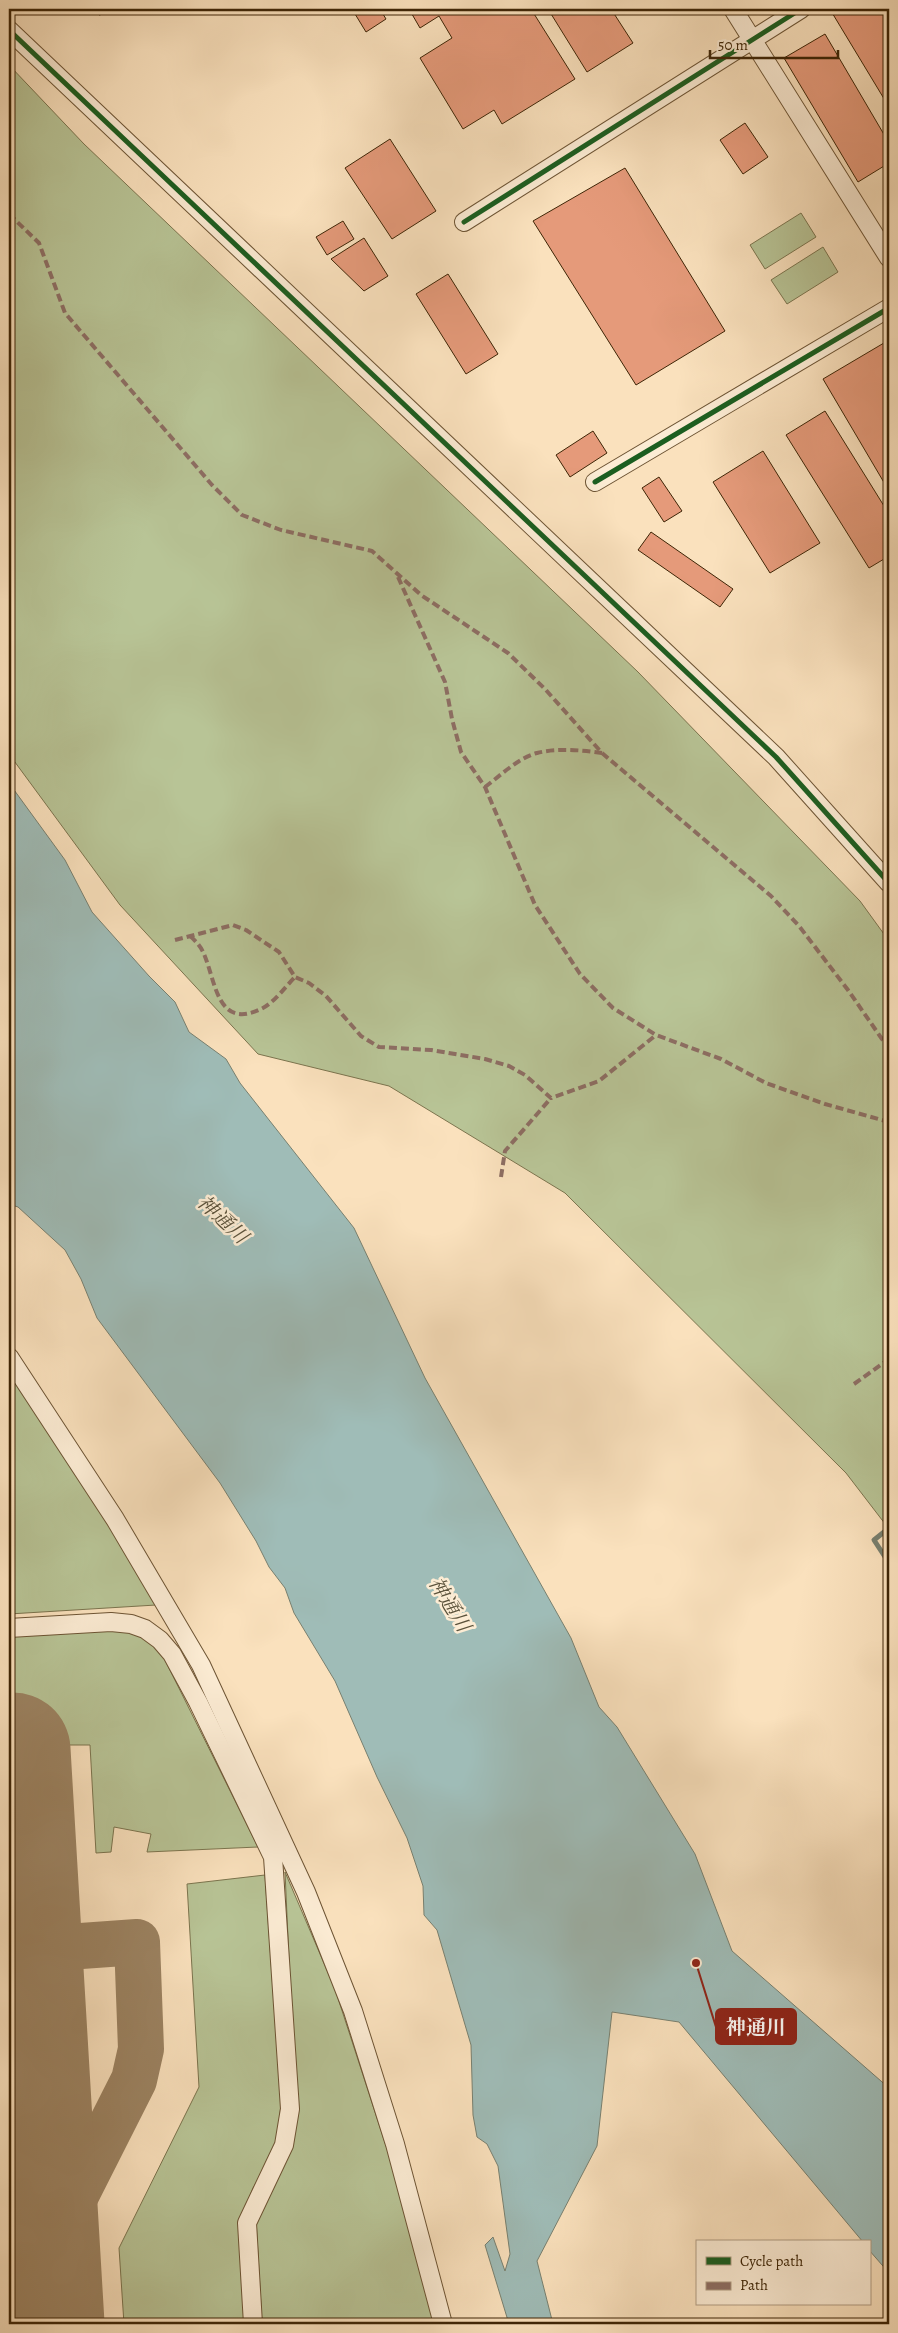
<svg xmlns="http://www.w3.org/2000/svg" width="898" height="2333" viewBox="0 0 898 2333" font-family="Alegreya,'Noto Serif JP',serif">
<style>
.green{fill:#b8c496;stroke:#7b744e}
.water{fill:#9fbcb7;stroke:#788070}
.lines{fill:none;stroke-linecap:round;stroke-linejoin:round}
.stream{stroke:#788070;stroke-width:5}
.taxiway{stroke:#9c8362;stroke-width:46}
.runway{stroke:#9c8362;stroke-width:115}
.building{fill:#e59a7a;stroke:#3e2506}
.minor-casing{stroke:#6d5434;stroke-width:20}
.minor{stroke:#fcecd4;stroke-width:18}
.quiet{stroke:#8d6e63;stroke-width:4;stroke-dasharray:8 4;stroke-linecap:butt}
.cycleway-casing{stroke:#fcecd4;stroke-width:8}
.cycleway{stroke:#1b5e20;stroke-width:5}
.labels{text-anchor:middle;stroke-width:5;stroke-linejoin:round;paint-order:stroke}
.water-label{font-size:20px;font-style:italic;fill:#5b523b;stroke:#fcecd4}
.leader{fill:none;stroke:#8f2418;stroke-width:2}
.callout-dot{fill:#8f2418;stroke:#fcecd4;stroke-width:2}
.callout{fill:#8f2418;stroke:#8f2418;stroke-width:2}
.callout-label{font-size:20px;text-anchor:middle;font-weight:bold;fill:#fff}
</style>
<rect width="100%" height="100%" fill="#fae1bd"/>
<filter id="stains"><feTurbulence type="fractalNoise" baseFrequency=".004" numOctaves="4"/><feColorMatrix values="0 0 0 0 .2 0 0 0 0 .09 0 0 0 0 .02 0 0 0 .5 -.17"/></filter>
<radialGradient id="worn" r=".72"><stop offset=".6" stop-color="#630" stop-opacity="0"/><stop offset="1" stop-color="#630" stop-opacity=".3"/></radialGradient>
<g class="green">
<path d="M9,65l75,79 554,528 222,229 29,40v588l-43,-56 -281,-280 -176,-107 -131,-32 -138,-149 -111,-151z"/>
<path d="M801,213l15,24 -51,32 -15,-24z"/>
<path d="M823,247l15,25 -51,32 -16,-24z"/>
<path d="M9,1369l87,129 60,107 -147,9z"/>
<path d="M112,1629l21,3 26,16 99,199 -111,5 4,-18 -37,-7 -3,25 -15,1 -6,-108h-81v-110z"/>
<path d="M285,1872l50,117 53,163 48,172h-174l-6,-105 40,-105z"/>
<path d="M265,1875l16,228 -2,23 -5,28 -21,34 -13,33 7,103h-123l-5,-76 80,-161 -12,-203z"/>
</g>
<path class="water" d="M9,783l56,77 27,52 57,64 26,26 14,30 37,27 14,24 114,145 71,150 146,260 28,69 18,20 78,127 37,97 157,137v185l-20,-23v-8h-6l-184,-220 -67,-10 -15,134 -60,115 16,63h-44l-24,-79 8,-8 12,34 5,-17 -12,-88 -11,-22 -10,-7 -4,-22 -2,-70 -34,-115 -13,-15 -1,-29 -16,-48 -30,-61 -42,-96 -41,-68 -9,-25 -16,-21 -13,-26 -36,-58 -123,-165 -16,-39 -16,-29 -47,-43 -9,-3z"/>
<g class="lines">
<path class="stream" d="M889,1528l-15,12 15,23"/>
<path class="taxiway" d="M25,1950l112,-8 4,107 -7,31 -91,180"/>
<path class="runway" d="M13,1750l34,574"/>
</g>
<g class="building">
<path d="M97,9h28l-26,6z"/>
<path d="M352,9h28l6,10 -20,13z"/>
<path d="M409,9h122l44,70 -73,45 -8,-14 -31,19 -43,-71 32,-20 -13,-22 -19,12z"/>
<path d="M548,9h63l22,34 -46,29z"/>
<path d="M836,9h53v98l-58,-96z"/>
<path d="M825,34l64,109v20l-31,19 -74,-124z"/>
<path d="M745,123l23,34 -25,17 -23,-34z"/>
<path d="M390,139l46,72 -44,28 -47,-71z"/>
<path d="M625,168l100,163 -89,54 -103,-164z"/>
<path d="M343,221l11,18 -27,16 -11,-18z"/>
<path d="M364,238l24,38 -24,15 -33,-32z"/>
<path d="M448,274l50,80 -32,20 -50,-80z"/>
<path d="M889,340v151l-66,-112z"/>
<path d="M825,411l64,103v42l-20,12 -83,-133z"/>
<path d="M593,431l14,22 -37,24 -14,-22z"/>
<path d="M763,451l57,92 -50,30 -57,-91z"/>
<path d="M659,477l23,34 -18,11 -22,-34z"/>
<path d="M651,532l82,57 -13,18 -82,-57z"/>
</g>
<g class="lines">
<g class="minor-casing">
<g id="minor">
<path d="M733,9l156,249"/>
<path d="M9,30l767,727 113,126"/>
<path d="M464,222l337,-213"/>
<path d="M595,482l294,-174"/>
<path d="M9,1357l106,162 86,146 105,227 47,119 42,133 48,180"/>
<path d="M9,1628l102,-6 20,2 14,5 15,11 12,14 26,48 75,155 17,252 -6,36 -37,78 6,101"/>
</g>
</g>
<use href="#minor" class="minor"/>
<g class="quiet">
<path d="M9,214l30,29 26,70 147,172 30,30 39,15 91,21 49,44 87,58 37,36 57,64 169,143 28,30 49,64 34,49 7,6"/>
<path d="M398,577l47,105 7,37 9,33 24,35 50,118 45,69 33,34 43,27 65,24 45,24 59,21 64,18"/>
<path d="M485,787c15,-11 33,-29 52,-34 19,-5 46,-3 65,0"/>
<path d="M190,936c6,5 11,11 14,18 12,28 13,76 57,55 13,-6 24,-22 34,-32"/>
<path d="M175,940l58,-15 13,5 33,22 16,25 14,6 17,13 35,40 18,11 52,3 54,9 24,7 16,9 26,23 48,-17 57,-46"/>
<path d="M501,1177l4,-26 46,-53"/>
<path d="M854,1384l35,-25"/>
</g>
<g class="cycleway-casing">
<g id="cycleway">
<path d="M9,30l767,727 113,126"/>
<path d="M464,222l337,-213"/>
<path d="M595,482l294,-174"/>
</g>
</g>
<use href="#cycleway" class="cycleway"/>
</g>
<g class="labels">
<g class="water-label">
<text transform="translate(223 1219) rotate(43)" y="7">神通川</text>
<text transform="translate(450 1604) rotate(58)" y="7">神通川</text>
</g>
</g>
<path class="leader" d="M696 1963L716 2027"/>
<circle class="callout-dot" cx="696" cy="1963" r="5"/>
<rect class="callout" x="716" y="2009" width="80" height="35" rx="5"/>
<g class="callout-label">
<text x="756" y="2034">神通川</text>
</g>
<rect width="898" height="2333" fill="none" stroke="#fae1bd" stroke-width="30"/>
<rect x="10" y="10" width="878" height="2313" fill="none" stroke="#3e2506" stroke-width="2.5"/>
<rect x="15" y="15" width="868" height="2303" fill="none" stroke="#3e2506"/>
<rect x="696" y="2240" width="175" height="65" fill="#fcecd4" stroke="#b09c82"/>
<rect x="706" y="2257" width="25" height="8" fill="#1b5e20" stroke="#b09c82"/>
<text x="740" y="2266" font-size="15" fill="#3e2506">Cycle path</text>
<rect x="706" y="2282" width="25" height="8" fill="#8d6e63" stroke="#b09c82"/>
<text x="740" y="2290" font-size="15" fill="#3e2506">Path</text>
<path d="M710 50v8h128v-8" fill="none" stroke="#3e2506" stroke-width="2.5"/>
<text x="718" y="50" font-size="15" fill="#3e2506" stroke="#fcecd4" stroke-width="4" paint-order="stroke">50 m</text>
<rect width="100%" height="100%" filter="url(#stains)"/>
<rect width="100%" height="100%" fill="url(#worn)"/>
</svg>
